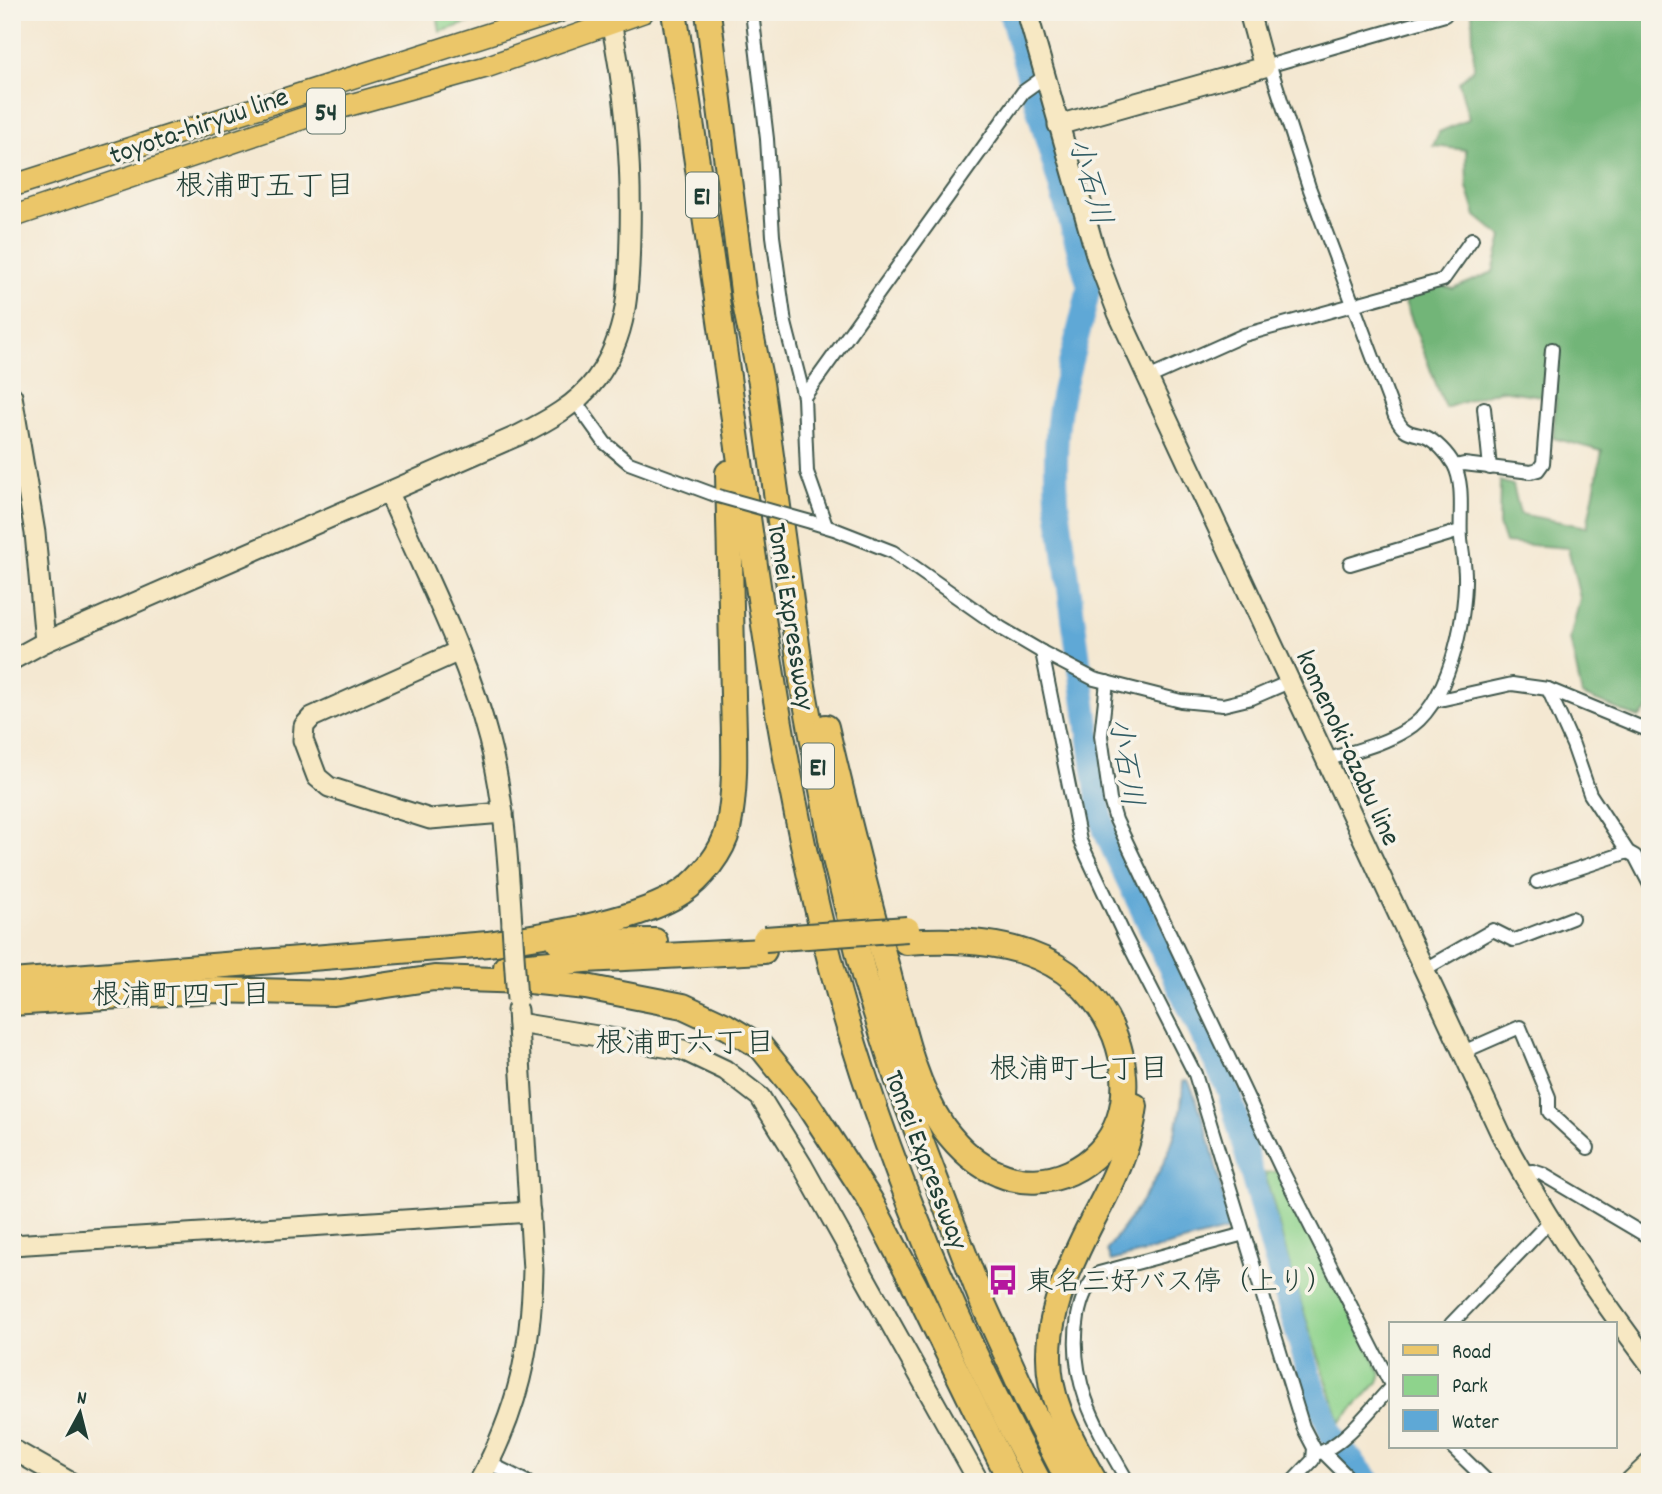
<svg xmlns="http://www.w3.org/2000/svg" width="1662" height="1494" viewBox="0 0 1662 1494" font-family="Dekko,'Klee One',sans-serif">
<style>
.green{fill:#8ed38c;stroke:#568860;stroke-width:2}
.forest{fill:#72b578;stroke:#487956;stroke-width:2}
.water{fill:#5ea8d6;stroke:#3e7285;stroke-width:2}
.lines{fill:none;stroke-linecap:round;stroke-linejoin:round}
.river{stroke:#5ea8d6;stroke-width:24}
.street-casing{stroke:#3f574c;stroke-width:16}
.secondary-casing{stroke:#3f574c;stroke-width:23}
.primary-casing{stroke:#3f574c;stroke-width:24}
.highway-casing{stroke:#3f574c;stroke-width:28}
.street{stroke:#fff;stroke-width:12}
.secondary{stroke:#f7e8c3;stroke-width:19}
.primary{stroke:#ebc669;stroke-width:21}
.highway{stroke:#ebc669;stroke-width:24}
.street-bridge-casing{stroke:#3f574c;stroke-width:16;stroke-linecap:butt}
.secondary-bridge-casing{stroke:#3f574c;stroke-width:23;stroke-linecap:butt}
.highway-bridge-casing{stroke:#3f574c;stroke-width:28;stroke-linecap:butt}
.street-bridge{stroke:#fff;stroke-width:12}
.secondary-bridge{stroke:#f7e8c3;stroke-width:19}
.highway-bridge{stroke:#ebc669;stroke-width:24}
.labels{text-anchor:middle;stroke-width:7;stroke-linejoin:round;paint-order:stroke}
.shield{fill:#f7f3e8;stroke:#60746a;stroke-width:2}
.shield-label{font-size:26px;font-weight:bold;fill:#1f3d34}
.street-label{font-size:28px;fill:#1f3d34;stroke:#f7f3e8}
.poi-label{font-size:28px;fill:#1f3d34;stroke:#f7f3e8;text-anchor:start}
.water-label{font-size:30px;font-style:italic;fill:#325d65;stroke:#f7f3e8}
.neighbourhood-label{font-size:30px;fill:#1f3d34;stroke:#f7f3e8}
</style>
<rect width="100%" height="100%" fill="#f7f3e8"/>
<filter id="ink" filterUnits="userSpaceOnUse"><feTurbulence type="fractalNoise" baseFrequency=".0143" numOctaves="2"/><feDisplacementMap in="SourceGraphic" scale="14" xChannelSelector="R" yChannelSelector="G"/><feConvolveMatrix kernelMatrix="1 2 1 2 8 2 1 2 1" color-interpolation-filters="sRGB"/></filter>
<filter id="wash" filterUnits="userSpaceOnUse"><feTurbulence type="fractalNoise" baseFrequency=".00686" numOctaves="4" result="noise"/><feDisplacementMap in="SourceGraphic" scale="28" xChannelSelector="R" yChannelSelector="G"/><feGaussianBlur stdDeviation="1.57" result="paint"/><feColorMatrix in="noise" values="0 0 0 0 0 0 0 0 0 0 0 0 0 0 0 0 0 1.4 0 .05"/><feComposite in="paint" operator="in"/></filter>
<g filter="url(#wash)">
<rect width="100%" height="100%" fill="#f4e8d2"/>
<g class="green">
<path d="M437,12h65l-62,20z"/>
<path d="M1278,1171l103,202 -3,9 -38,40 -45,-137 -30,-112z"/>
</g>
<path class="forest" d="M1472,12h178v332l-5,18 5,2v343l-11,11 -57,-23 -12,-56 10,-41 -12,-50 -63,-5 -6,-18 1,-44 13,4 7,29 67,13 15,-76 -49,-13 3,-40 -56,-8 -55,18 -40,-106 22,-22 26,9 40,-17 9,-35 -26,-21 -9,-29 -1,-37 -33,-4 6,-14 30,-13 -10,-37 15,-14z"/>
<path class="water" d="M1188,1080c21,45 30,97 42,146l-1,4 -118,31 -4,-11c39,-54 75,-99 76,-169z"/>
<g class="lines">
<path class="river" d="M1010,12l79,274c-7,38 -19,74 -27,111 -7,34 -7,69 -5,103l42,306 6,25 9,20 115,240 42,153 40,136 21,57 38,45"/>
</g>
</g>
<g filter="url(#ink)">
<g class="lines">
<g class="street-casing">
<g id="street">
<path d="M752,12l15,127 6,97 12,87 19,74 3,75 19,54"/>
<path d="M1264,67l8,5 37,115 86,229c2,4 5,10 9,13 6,5 13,5 20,7 12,5 24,18 30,29 11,21 5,52 7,74 1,12 4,25 4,37 1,45 -17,130 -59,154 -24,15 -53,21 -80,30"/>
<path d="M1264,67l181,-52"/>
<path d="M1148,378l96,-43 199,-55 29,-41"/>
<path d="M804,397l219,-305 21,-15"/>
<path d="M575,401l30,42 24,20 89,33"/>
<path d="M1484,408l6,60"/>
<path d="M1455,466l9,-2 67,8 7,-2 5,-7 9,-114"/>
<path d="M811,522l23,7 59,23 108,76 41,24 52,27 87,22 42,4 29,-7 37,-16"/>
<path d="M1350,564l110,-33"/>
<path d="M1042,652l38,189 45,96 70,137 108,353 11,21 -1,12 -21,22"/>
<path d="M1107,682l-6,54 9,64 6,20 165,348 110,217"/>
<path d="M1548,689l25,56 17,49 38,58 7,4 15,29"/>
<path d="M1435,701l77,-17 36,5 102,42"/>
<path d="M1537,882l91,-30"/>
<path d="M1425,969l68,-39 20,10 5,-1 54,-21"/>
<path d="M1463,1052l57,-25 29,70v15l39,36"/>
<path d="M1521,1172l12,-1 9,3 108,64"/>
<path d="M1451,1324l100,-104"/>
<path d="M1452,1447l36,35"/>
<path d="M1323,1452l30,30"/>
<path d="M1315,1454c27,-6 56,-46 76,-67"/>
<path d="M489,1463l38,19"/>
<path d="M1128,1482c-31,-54 -61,-101 -50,-166 3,-16 9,-32 21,-43l145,-39"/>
</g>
</g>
<g class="secondary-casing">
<g id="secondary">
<path d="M1027,12l70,246 21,55 30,65 353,756c42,81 94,157 149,230"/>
<path d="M1058,125l206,-58 -15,-55"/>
<path d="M12,396l23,137 10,109"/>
<path d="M389,493c35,80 78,161 100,247 16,60 19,123 23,185"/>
<path d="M459,651l-147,66 -8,9 -1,14 14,37 12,10 101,32 73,-6"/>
<path d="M12,660l33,-18 474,-207c28,-14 58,-30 77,-56 32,-43 33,-92 34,-143 2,-79 -5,-147 -21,-224"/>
<path d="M518,1023l165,27 42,20 35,27 42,68 177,317"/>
<path d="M12,1245l518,-33"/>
<path d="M12,1449l58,33"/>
<path d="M479,1482c39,-72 52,-131 54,-212l-16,-260"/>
<path d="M1630,1482l20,-19"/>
</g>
</g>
<g class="primary-casing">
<g id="primary">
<path d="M12,186l546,-174"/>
<path d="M12,217l295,-100 179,-50 157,-55"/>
</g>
</g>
<g class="highway-casing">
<g id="highway">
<path d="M674,12c26,162 48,323 71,485 24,167 49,334 94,497 48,169 117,332 200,488"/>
<path d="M708,12l36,287 17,84 41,298 32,174 30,121 32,100 86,225 44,97 43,84"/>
<path d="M826,727c19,81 39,161 61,241 14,53 25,113 56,159 14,19 33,38 56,47 47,20 103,-6 120,-55 9,-26 6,-57 -4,-83 -37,-89 -124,-100 -209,-94"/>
<path d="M559,942l96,-1"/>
<path d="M506,967l79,-7 179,-9"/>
<path d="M12,982l476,-38c56,-9 147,-21 194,-52 19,-13 41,-40 46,-63 9,-43 6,-89 5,-133 -1,-74 -3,-148 -5,-223"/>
<path d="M12,1003l202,-13 120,3 100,-15 95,3 57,6 97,19 43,20 35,21 47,58 62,95 45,86 96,196"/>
<path d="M1095,1482c-13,-23 -27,-47 -36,-72 -26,-66 3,-131 33,-189 20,-37 38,-73 43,-115"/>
</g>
</g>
<use href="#street" class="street"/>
<use href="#secondary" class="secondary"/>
<use href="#primary" class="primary"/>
<use href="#highway" class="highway"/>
<g class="street-bridge-casing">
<path id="street-bridge" d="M718,496l93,26"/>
</g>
<g class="secondary-bridge-casing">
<path id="secondary-bridge" d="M512,925l5,75"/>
</g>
<g class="highway-bridge-casing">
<path id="highway-bridge" d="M765,939l142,-10"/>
</g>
<use href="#street-bridge" class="street-bridge"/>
<use href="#secondary-bridge" class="secondary-bridge"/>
<use href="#highway-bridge" class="highway-bridge"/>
</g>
</g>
<defs>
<g id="bus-bare" transform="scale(2.415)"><path d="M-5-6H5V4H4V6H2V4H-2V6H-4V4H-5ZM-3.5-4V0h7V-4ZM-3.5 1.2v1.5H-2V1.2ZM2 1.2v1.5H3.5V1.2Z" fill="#b5179e" stroke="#f7f3e8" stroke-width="2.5" paint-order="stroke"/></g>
</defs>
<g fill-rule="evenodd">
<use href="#bus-bare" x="1003" y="1280"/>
</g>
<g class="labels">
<g class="shield">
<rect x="307" y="88.5" width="38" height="45" rx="5"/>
<rect x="686" y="172.5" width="32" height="45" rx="5"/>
<rect x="802" y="743.5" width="32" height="45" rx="5"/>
</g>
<g class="shield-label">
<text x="326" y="120">54</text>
<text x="702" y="204">E1</text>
<text x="818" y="775">E1</text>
</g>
<g class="street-label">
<text transform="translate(198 124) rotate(-19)" y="10">toyota-hiryuu line</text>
<text transform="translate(793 616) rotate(81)" y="10">Tomei Expressway</text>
<text transform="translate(1350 747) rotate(65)" y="10">komenoki-azabu line</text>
<text transform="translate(928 1159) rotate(69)" y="10">Tomei Expressway</text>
</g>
<g class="poi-label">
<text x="1026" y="1290">東名三好バス停（上り）</text>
</g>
<g class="water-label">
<text transform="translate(1091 181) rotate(74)" y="10">小石川</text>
<text transform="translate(1127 762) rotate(81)" y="10">小石川</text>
</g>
<g class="neighbourhood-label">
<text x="265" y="195">根浦町五丁目</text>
<text x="181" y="1004">根浦町四丁目</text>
<text x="685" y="1052">根浦町六丁目</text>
<text x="1079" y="1078">根浦町七丁目</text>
</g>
</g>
<rect width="1662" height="1494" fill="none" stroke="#f7f3e8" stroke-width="42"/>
<rect x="1389" y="1322" width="228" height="126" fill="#f7f3e8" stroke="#a1aaa0" stroke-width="2"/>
<rect x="1403" y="1345" width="35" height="10" fill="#ebc669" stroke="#a1aaa0" stroke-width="2"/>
<text x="1452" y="1358" font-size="21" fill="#1f3d34">Road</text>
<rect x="1403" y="1375" width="35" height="21" fill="#8ed38c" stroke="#a1aaa0" stroke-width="2"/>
<text x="1452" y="1392" font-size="21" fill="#1f3d34">Park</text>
<rect x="1403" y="1410" width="35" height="21" fill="#5ea8d6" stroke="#a1aaa0" stroke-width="2"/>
<text x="1452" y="1428" font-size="21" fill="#1f3d34">Water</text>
<g transform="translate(80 1413) rotate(7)" stroke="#f7f3e8" stroke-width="5" paint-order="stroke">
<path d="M0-5L12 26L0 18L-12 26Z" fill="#1f3d34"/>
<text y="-10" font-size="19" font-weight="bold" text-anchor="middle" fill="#1f3d34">N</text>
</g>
</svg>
